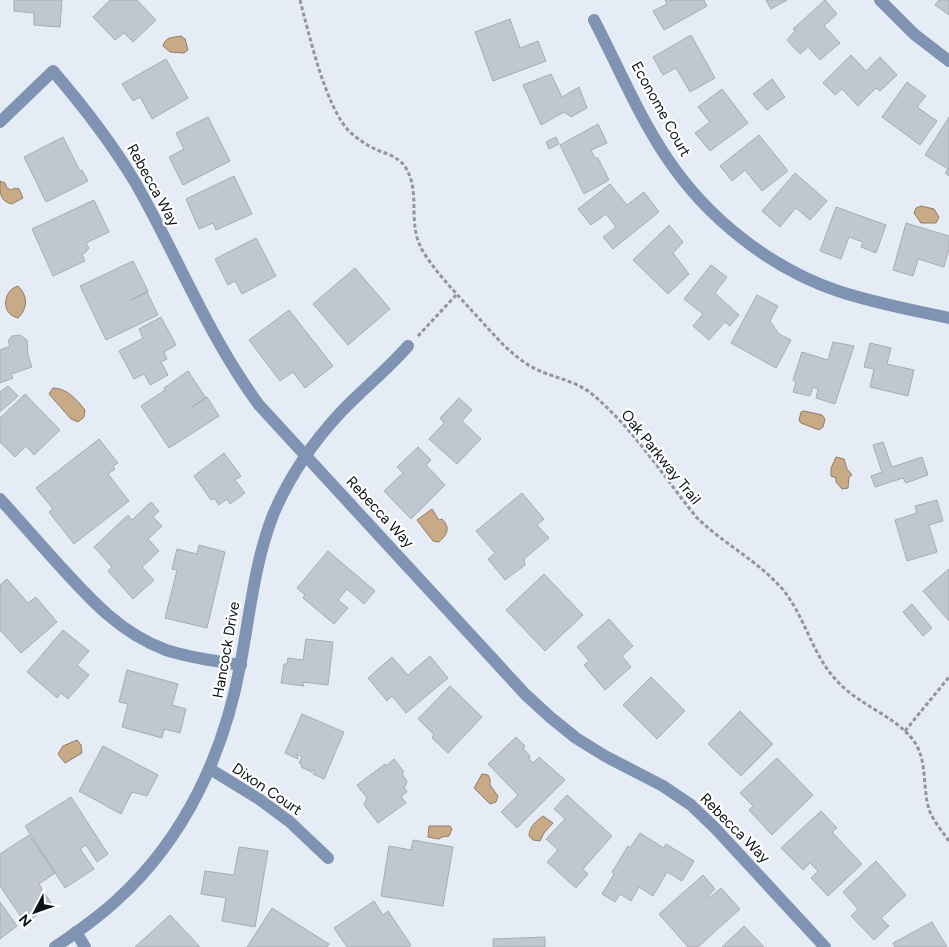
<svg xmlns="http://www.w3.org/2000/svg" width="949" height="947" viewBox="0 0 949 947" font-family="Figtree,sans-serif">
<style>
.water{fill:#c9aa87;stroke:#917c65}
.building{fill:#c1c7d1;stroke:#a6acb6}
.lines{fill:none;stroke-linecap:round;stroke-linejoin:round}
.path{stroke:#91969e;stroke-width:3;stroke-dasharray:4 2.5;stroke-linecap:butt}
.street{stroke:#7f93b3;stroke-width:12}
.labels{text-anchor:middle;stroke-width:4.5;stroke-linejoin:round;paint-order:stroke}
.street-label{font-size:15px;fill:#0f1215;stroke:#fff}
</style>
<rect width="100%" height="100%" fill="#e6ecf6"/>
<g class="water">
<path d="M181,36l4,3 3,11 -4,3 -14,-1 -7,-6c3,-10 9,-8 18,-10z"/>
<path d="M0,181l5,2 2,5 4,2 4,-2 4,1 4,9 -11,6c-12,-3 -12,-10 -12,-23z"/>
<path d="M921,206l13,3 5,8 -3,6h-15l-7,-10 2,-5z"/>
<path d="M18,286c10,10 10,22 0,32 -18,-4 -15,-28 0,-32z"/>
<path d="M53,388c14,0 24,12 32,22l-1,7 -6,5 -7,-3 -22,-25z"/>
<path d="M804,411l18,4 3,4 -2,8 -4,3 -18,-7 -2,-3 2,-8z"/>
<path d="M836,457l8,2 3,10 5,6 -3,2 -1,11 -6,1 -6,-7v-4l-5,-2v-8z"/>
<path d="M432,509l7,11 3,-1c9,9 5,16 -3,23l-6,-1 -16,-21z"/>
<path d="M77,740l4,5 1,8 -17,10 -7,-9 5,-8z"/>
<path d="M482,774l6,1 2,4v6l8,11 -2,6 -6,2 -16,-16z"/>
<path d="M543,816l10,7 -9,10 -4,8 -7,-1 -4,-4c0,-9 7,-15 14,-20z"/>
<path d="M429,826h21l2,3 -3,7 -7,1 -3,2 -11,-2z"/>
</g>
<g class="building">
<path d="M14,0h48l-2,27 -26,-2v-12l-20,-2z"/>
<path d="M110,0h27l19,20 -23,22 -9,-9 -9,7 -22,-23z"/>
<path d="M665,0h39l3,6 -43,24 -11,-19 14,-7z"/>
<path d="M766,0h21l-16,9z"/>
<path d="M825,0l12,14 -13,12 16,17 -20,17 -12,-13 -8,7 -13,-14 8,-9 -2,-2z"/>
<path d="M939,0h10v15l-14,-10z"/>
<path d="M510,19l10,29 18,-7 8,20 -53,20 -18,-49z"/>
<path d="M691,35l24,43 -25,14 -14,-24 -13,7 -10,-18z"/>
<path d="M851,55l15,16 14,-14 17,18 -17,16 -4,-3 -18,18 -16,-17 -7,6 -12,-12z"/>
<path d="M166,59l22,39 -36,21 -12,-22 -7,4 -11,-17z"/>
<path d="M551,74l11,23 17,-10 8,21 -16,9 -7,-5 -23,13 -18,-40z"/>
<path d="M772,79l13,18 -18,13 -14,-16z"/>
<path d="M907,82l19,14 -9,11 20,14 -17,24 -38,-28z"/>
<path d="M722,89l26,34 -38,28 -15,-18 15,-11 -12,-15z"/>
<path d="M208,117l22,44 -47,24 -14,-28 15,-8 -8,-16z"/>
<path d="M949,117v59l-4,-3 3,-4 -23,-14z"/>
<path d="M598,124l9,19 -16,7 4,8h3l11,22 -25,14 -24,-49z"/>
<path d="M759,135l29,36 -26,20 -17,-21 -13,11 -12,-15z"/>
<path d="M63,137l17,34 2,-1 6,11 -42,21 -22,-45z"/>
<path d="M556,137l3,7 -10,5 -3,-7z"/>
<path d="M795,173l32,28 -17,19 -14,-12 -16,19 -18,-16z"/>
<path d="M234,176l18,38 -36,16 -3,-7 -14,6 -13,-30z"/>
<path d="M610,184l17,21 17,-13 15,20 -46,37 -10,-12 13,-10 -10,-13 -15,11 -13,-16z"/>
<path d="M94,200l15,32 -23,11 3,5 -3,4 -4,2 3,7 -32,15 -21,-47z"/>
<path d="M836,207l50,18 -10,28 -15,-6 2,-5 -14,-5 -8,22 -21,-8z"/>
<path d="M906,223l43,13v13l-5,18 -26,-8 -5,17 -20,-6z"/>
<path d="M669,225l14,17 -10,11 16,21 -21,20 -35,-34z"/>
<path d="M256,238l20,38 -34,18 -7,-13 -7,4 -13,-26z"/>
<path d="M133,261l15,30 -17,9 16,-8 11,23 -52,25 -26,-54z"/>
<path d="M711,265l16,12 -12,16 24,22 -9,11 -5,-4 -16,18 -16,-14 10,-12 -19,-15z"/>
<path d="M355,268l35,41 -42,36 -35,-41z"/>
<path d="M757,295l21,11 -8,15 9,13 12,6 -15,28 -45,-25z"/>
<path d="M289,310l44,56 -28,22 -12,-16 -13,9 -31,-41z"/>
<path d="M161,317l15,28 -12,7 3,7 -6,3 7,13 -18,10 -6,-11 -10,5 -15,-28 24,-13 -4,-9z"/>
<path d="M20,335l7,5 1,15 4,12 -21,7 2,4 -13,5v-33l10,-4 -2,-5 4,-5z"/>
<path d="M833,342l21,4 -19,58 -19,-6 2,-9 -5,-2 -3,9 -17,-4 3,-10 -3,-2 9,-28 26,8z"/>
<path d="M870,343l21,5 -4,16 27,6 -6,26 -38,-9 4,-18 -10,-2z"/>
<path d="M188,371l18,27 -14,9 15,-10 12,19 -50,32 -28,-42 24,-16 -1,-2z"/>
<path d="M8,386l10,10 -18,16v-20z"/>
<path d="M25,394l35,36 -26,25 -8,-9 -11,11 -15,-15v-24z"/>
<path d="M459,398l13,12 -10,11 19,18 -24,25 -28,-25 15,-16 -4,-5z"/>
<path d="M99,439l19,24 -5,3 2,3 -7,5 21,27 -55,43 -25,-32 4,-3 -17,-21z"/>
<path d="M883,442l9,25 30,-10 6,18 -22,8 -3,-5 -28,9 -4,-11 11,-4 -9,-27z"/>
<path d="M418,447l13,13 -5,5 19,20 -34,34 -27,-28 19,-18 -6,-6z"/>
<path d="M224,453l17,23 -6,4 10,13 -15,11 -3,-5 -8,6 -5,-7 -3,2 -17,-24z"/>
<path d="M522,493l22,26 -7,6 12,13 -25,21 1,6 -20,15 -17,-21 7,-6 -19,-22z"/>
<path d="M937,500l6,21 -14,4 8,27 -30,9 -12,-41 22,-7 -2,-7z"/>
<path d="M151,502l8,9 -6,6 9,9 -14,13 11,12 -17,16 12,13 -21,19 -25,-28 4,-4 -18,-20 34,-32 4,5z"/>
<path d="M199,545l26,7 -18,76 -42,-10 12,-48 -5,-1 5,-20 20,5z"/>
<path d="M328,551l47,40 -11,13 -17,-15 -9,11 10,8 -14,16 -31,-26 2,-3 -8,-7z"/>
<path d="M949,569v52l-26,-30z"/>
<path d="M544,574l39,41 -38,36 -39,-41z"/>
<path d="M7,579l21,24 8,-6 21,25 -36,31 -21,-23v-45z"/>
<path d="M912,604l20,24 -9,8 -20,-24z"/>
<path d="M609,619l24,27 -11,10 9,11 -26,23 -21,-25 5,-4 -12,-14z"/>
<path d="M63,630l26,21 -12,14 12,10 -21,24 -7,-6 -4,5 -30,-26z"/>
<path d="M306,639l27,3 -5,43 -26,-3 2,4 -23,-3 3,-19h3l1,-6 15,2z"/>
<path d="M430,656l18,22 -42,35 -14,-17 -5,5 -19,-23 24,-21 16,18z"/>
<path d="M127,670l51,14 -6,21 14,4 -6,24 -16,-4 -2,9 -40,-11 6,-23 -9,-2z"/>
<path d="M651,677l34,34 -28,28 -34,-34z"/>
<path d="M450,686l32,31 -34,36 -16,-15 2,-3 -16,-16z"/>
<path d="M740,711l33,33 -32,32 -33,-32z"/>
<path d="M302,714l42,18 -20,47 -11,-5 2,-3 -2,-1 -1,2 -11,-5 1,-2 -3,-2 3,-6 -5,-3 1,5 -13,-6z"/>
<path d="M516,737l9,9 -2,2 7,8 -1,3 4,4 6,-6 26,23 -48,48 -16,-16 17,-17 -30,-31z"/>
<path d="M103,746l55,29 -11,21 -15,-4 -11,22 -42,-23z"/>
<path d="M777,758l36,37 -41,40 -23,-25 4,-4 -13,-13z"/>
<path d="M394,759l10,13 -2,2 5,7 -1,4 -2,2 3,5 -6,4 5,7 -28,20 -14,-18 3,-7 -10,-13 28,-21 1,2z"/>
<path d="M567,795l45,41 -29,33 5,5 -12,14 -29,-26 11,-12 -12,-11 19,-20 -11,-10z"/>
<path d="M71,797l37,57 -11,8 -11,-17 -6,4 14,20 -29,19 -40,-62z"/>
<path d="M821,811l16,17 -5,4 30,32 -34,32 -17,-18 7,-7 -8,-8 -7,7 -22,-22z"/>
<path d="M640,833l24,15 2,-4 28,17 -12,20 -15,-9 -14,24 -14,-9 -8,14 -11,-7 -5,8 -13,-8 12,-20 -2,-2 16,-26 2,2z"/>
<path d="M29,835l26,38 -16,11 13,21 -27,18 -25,-37v-32z"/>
<path d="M413,840l40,7 -10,59 -62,-10 8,-50 22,4z"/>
<path d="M239,847l29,4 -13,76 -33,-6 4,-23 -25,-4 4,-23 29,4z"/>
<path d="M876,861l30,34 -25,23 8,8 -15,14 -23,-24 7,-7 -15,-17z"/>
<path d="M703,875l12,14 -7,7 1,2 12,-10 19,21 -42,38h-10l-29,-33z"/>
<path d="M374,901l9,14 5,-4 23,34 -2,2h-62l-13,-19z"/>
<path d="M0,902l17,24 -17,13z"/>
<path d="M272,908l57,36 -2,3h-80z"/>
<path d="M170,915l30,32h-65z"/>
<path d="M932,922l15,25h-52l-2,-4z"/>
<path d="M744,926l20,21h-42z"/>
<path d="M545,937v10h-52v-8z"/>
</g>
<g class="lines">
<g class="path">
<path d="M300,0c9,34 26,110 51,133 7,6 14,11 22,15 12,6 27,8 34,22 14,26 -1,55 17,83 14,22 32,40 49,59 18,19 34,40 57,54 21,12 43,13 62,28 42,35 71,82 105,124 27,26 63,44 87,73 22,28 29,66 54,91 21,23 57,34 75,58 15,19 9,47 16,69 4,12 13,22 20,32"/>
<path d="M418,336l39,-42"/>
<path d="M905,731l44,-54"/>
</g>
<g class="street">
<path d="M880,0l34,34 35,27"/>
<path d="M594,20c24,46 44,95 73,138 40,60 103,110 171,133 36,12 74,19 111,27"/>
<path d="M0,122l53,-51c30,35 58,71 82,111 42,73 73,154 124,223l266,289 25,23 26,21 29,18 58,30 28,19 24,23 110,119"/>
<path d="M0,499c20,22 39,44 59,66 31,34 61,68 107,85 24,8 50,11 75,15"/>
<path d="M210,769l49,30 31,23 38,36"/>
<path d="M76,932l9,15"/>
<path d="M55,947c22,-15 44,-30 63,-48 67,-61 106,-146 122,-233 10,-51 14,-102 33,-151 16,-38 40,-73 68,-103 22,-23 46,-42 67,-66"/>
</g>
</g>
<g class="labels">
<g class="street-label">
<text transform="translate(661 109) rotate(61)" y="5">Econome Court</text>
<text transform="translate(153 185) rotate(61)" y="5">Rebecca Way</text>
<text transform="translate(661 457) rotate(51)" y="5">Oak Parkway Trail</text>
<text transform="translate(380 512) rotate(47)" y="5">Rebecca Way</text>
<text transform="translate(226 650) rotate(-80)" y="5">Hancock Drive</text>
<text transform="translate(267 789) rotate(34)" y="5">Dixon Court</text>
<text transform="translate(735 828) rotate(45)" y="5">Rebecca Way</text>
</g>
</g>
<g transform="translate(35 912) rotate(229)" stroke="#ffffff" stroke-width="4" paint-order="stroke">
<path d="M0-4L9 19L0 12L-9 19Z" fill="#0f1215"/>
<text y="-8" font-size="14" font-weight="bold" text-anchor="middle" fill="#0f1215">N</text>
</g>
</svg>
